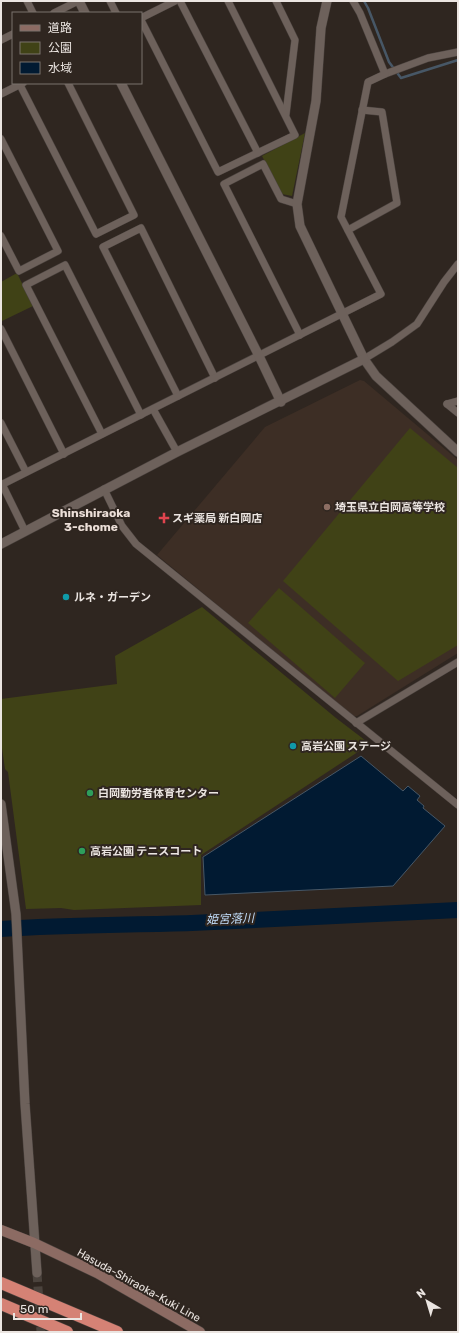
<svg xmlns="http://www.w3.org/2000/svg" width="459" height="1333" viewBox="0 0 459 1333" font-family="Rubik,'Noto Sans JP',sans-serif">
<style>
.built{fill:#3d2e25}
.green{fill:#404216}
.water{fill:#011a32;stroke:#475766}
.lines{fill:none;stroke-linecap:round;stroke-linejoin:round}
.stream{stroke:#475766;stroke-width:2.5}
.river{stroke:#011a32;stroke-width:16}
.tertiary-tunnel{stroke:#4b433d;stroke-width:9;stroke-dasharray:9 4.5;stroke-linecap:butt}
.minor-casing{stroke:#4a423e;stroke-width:8}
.tertiary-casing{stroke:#4a423e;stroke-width:10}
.secondary-casing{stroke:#4a423e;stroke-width:11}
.motorway-casing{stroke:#4a423e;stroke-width:13}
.minor{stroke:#6d615b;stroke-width:7}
.tertiary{stroke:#6d615b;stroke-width:9}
.secondary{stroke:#8c6b63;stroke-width:10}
.motorway{stroke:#d58275;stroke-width:12}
.education-dot{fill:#8d6e63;stroke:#2f2620;stroke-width:1.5}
.health-dot{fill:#e0444e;stroke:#2f2620;stroke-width:1.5}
.culture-dot{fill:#0f9aa8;stroke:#2f2620;stroke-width:1.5}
.leisure-dot{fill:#2e9e5b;stroke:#2f2620;stroke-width:1.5}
.labels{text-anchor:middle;stroke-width:4;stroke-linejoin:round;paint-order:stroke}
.poi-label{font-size:11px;font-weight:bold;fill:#ebe5e1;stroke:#2f2620;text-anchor:start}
.street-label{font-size:11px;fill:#ebe5e1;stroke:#2f2620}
.neighbourhood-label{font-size:12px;font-weight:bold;fill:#ecdfd8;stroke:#2f2620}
.water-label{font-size:12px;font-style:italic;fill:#c0dcf9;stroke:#2f2620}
</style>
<rect width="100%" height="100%" fill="#2f2620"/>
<path class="built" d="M360,380l4,1 94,79v193l-101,63h-5l-195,-161 108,-128z"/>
<g class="green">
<path d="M305,133l-13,63 -10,-2 -20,-38z"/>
<path d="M17,273l16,33 -31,15 -1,-3v-36z"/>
<path d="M410,428l48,40v177l-60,36 -115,-100z"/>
<path d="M279,588l86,75 -30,35 -87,-75z"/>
<path d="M202,607l134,111 34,26 -169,111v50l-127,5 -13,-2 -35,1 -18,-137 -3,-3 -4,-28v-42l116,-15 -2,-28z"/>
</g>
<path class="water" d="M361,756l42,35 5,-5 12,10 -3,4 7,6 -1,2 22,18 -52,60 -188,9 -2,-38z"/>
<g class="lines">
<path class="stream" d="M364,1l4,7 21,54 12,16 57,-18"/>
<path class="river" d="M1,929c64,-4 127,-4 191,-6 89,-4 177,-9 266,-13"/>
<path class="tertiary-tunnel" d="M37,1273l4,59"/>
<g class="minor-casing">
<g id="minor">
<path d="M27,1l6,12"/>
<path d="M110,1l6,12"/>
<path d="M180,1l78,152"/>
<path d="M276,1l19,39 -9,74"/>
<path d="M54,13l24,-12"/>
<path d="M141,18l34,-17"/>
<path d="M141,20l77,152 77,-37 -67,-134"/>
<path d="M1,40l12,-6"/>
<path d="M385,74l43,-16 30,-6"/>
<path d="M20,85l76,149 38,-19 -66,-132"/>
<path d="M1,94l22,-11"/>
<path d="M1,139l57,112 -39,20 -18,-35"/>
<path d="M297,204l-16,-5 -18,-35 -39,20 76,151"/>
<path d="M348,230l49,-27 -15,-91 -20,-2"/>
<path d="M1,329l63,125"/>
<path d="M364,359l28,-17 25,-18 27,-42 14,-18"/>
<path d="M178,396l-75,-149 38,-19 74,150"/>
<path d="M447,404l11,9"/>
<path d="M447,404l11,-3"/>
<path d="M153,409l24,43"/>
<path d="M1,423l25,49"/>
<path d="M102,434l-76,-149 39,-20 76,150"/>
<path d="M2,484l23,47"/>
<path d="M1,485l380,-191 -40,-77 27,-135 17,-8 -25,-61 -7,-12"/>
<path d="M104,489l18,37 14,18 322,261"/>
<path d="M356,723l102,-61"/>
</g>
</g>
<g class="tertiary-casing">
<g id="tertiary">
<path d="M79,1l6,12"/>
<path d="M327,1l-6,27 -5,73 -19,103 3,22 64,133 12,17 82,76"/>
<path d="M121,83l138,273 22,46"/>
<path d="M1,544l176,-92 187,-93"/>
<path d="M1,804l15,110 9,190 12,169"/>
</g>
</g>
<g class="secondary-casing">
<path id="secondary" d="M1,1230l33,13 63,30 103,59"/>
</g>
<g class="motorway-casing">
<g id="motorway">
<path d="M1,1283l116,49"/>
<path d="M1,1304l66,28"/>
</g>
</g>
<use href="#minor" class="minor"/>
<use href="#tertiary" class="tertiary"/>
<use href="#secondary" class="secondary"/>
<use href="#motorway" class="motorway"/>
</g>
<circle class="education-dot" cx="327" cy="507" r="4"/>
<path class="health-dot" d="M162 512h4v4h4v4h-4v4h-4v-4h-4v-4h4z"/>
<g class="culture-dot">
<circle cx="66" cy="597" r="4"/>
<circle cx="293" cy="746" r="4"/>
</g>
<g class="leisure-dot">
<circle cx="90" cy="793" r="4"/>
<circle cx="82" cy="851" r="4"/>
</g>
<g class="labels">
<g class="poi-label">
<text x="335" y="511">埼玉県立白岡高等学校</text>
<text x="172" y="522">スギ薬局 新白岡店</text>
<text x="74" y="601">ルネ・ガーデン</text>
<text x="301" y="750">高岩公園 ステージ</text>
<text x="98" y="797">白岡勤労者体育センター</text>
<text x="90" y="855">高岩公園 テニスコート</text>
</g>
<g class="street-label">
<text transform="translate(139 1285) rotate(29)" y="4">Hasuda-Shiraoka-Kuki Line</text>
</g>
<g class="neighbourhood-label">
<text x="91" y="517">Shinshiraoka<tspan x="91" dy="14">3-chome</tspan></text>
</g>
<g class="water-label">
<text transform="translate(230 919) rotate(-2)" y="4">姫宮落川</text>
</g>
</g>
<rect width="459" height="1333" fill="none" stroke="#ebe5e1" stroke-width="4"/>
<rect x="12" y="12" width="130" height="72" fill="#2f2620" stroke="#7a726d"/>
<rect x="20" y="25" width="20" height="6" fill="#8c6b63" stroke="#7a726d"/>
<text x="48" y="32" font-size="12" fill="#ebe5e1">道路</text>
<rect x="20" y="42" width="20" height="12" fill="#404216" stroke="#7a726d"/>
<text x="48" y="52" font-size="12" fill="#ebe5e1">公園</text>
<rect x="20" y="62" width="20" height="12" fill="#011a32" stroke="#7a726d"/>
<text x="48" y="72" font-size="12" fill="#ebe5e1">水域</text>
<g transform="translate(427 1301) rotate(322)" stroke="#2f2620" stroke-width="3" paint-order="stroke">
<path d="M0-3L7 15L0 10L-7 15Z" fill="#ebe5e1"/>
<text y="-6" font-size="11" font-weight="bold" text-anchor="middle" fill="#ebe5e1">N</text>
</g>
<path d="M14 1313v6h67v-6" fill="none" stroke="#ebe5e1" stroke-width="2"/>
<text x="20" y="1313" font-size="12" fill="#ebe5e1" stroke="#2f2620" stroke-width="3" paint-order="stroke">50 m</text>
</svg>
